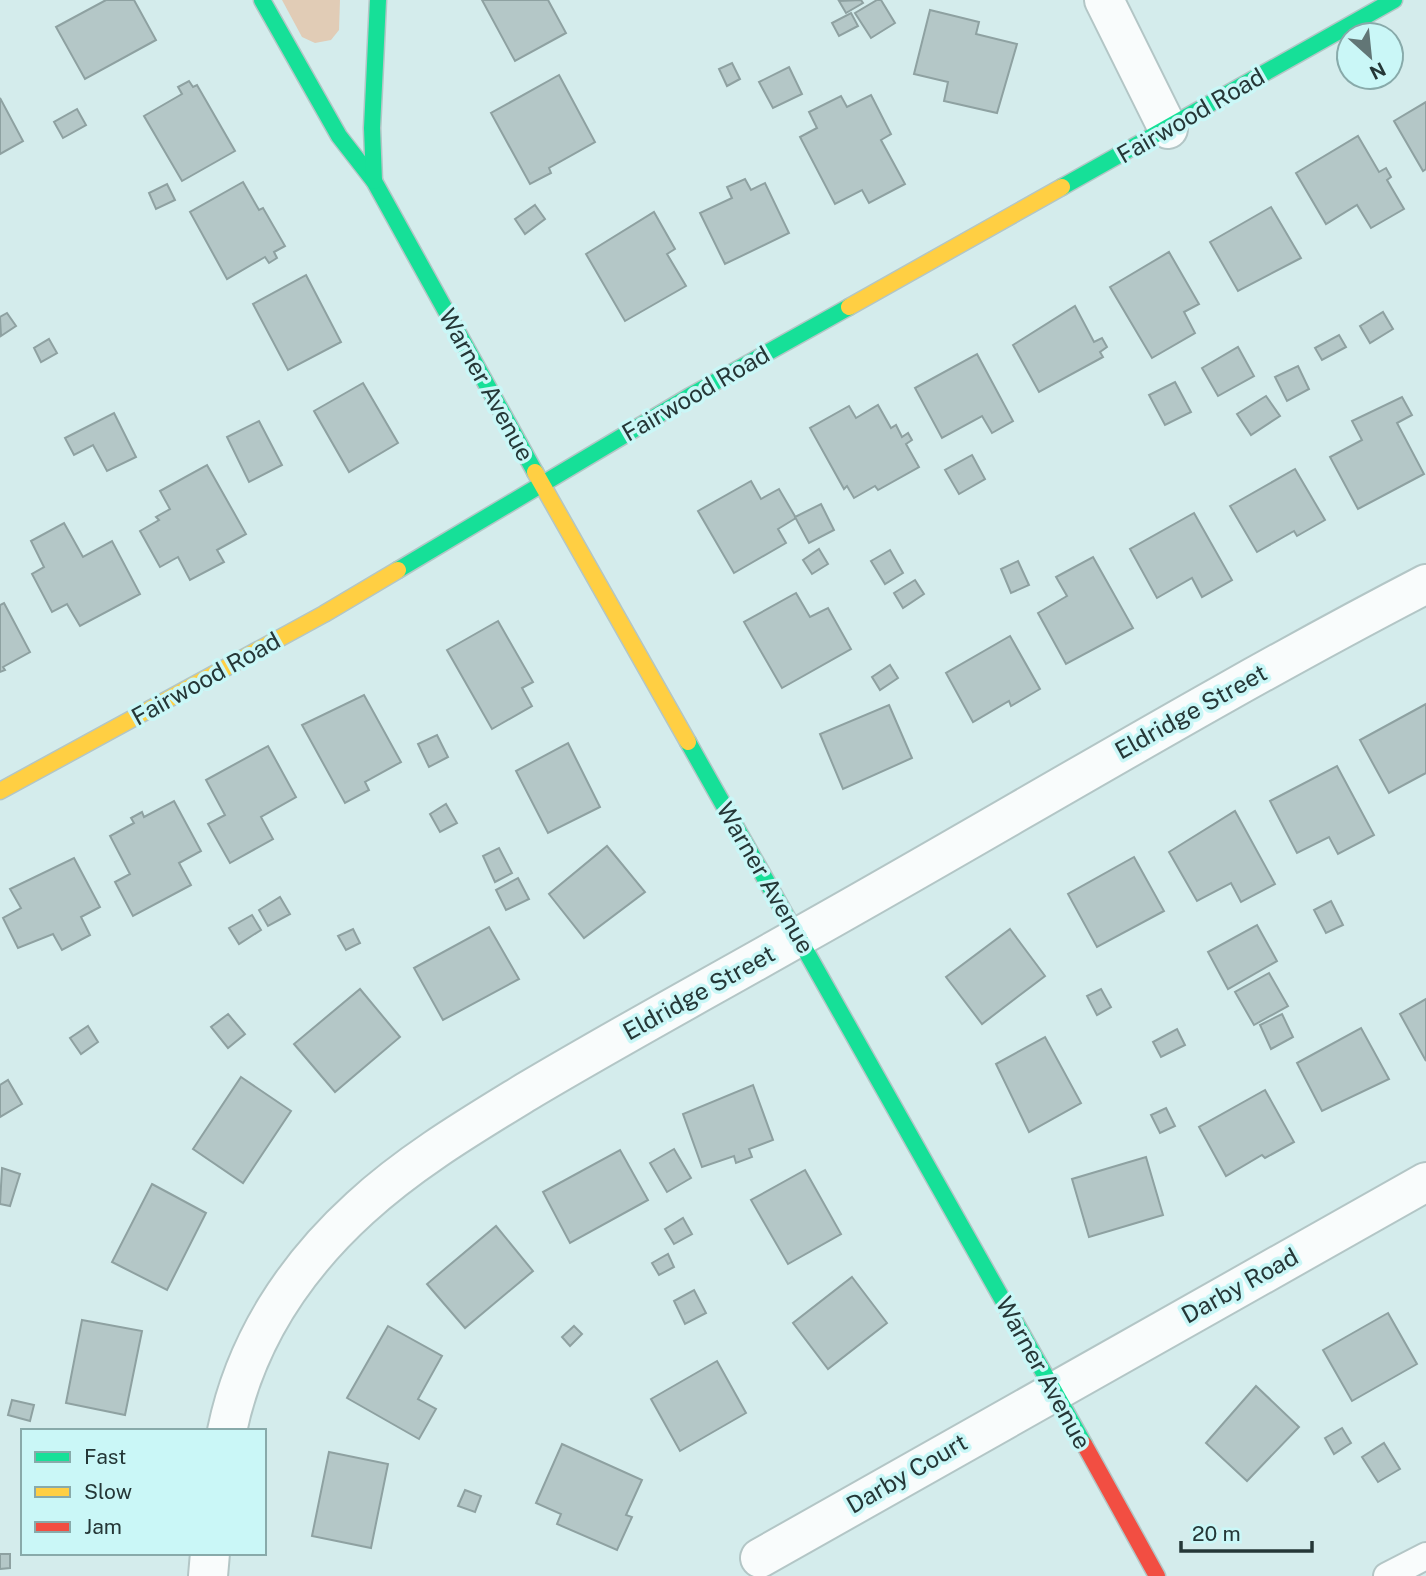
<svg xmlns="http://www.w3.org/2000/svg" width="1426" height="1576" viewBox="0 0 1426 1576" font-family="'Public Sans',sans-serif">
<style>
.green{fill:#e1ccb6}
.building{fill:#b4c7c7;stroke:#8ea1a1;stroke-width:2}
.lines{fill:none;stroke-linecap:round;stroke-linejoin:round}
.lane-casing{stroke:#b3c6c6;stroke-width:30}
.street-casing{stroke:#b3c6c6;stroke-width:42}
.fast-casing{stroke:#b3c6c6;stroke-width:19}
.slow-casing{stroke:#b3c6c6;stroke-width:19}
.jam-casing{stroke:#b3c6c6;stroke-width:19}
.lane{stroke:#f9fcfc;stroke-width:26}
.street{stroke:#f9fcfc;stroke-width:38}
.fast{stroke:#16e098;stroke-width:16}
.slow{stroke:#ffcf43;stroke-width:16}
.jam{stroke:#f24e42;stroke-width:16}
.labels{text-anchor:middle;stroke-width:7;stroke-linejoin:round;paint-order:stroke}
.street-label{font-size:24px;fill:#253737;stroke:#caf7f7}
</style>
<rect width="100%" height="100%" fill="#d4ecec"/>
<path class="green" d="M282,0h58l-1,30 -8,10 -16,3 -13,-6z"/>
<g class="building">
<path d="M106,0h28l22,40 -71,39 -29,-52z"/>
<path d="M482,0h66l18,33 -51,28z"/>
<path d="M861,0l2,3 -17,10 -7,-12z"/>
<path d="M877,0h4l14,23 -24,15 -16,-25z"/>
<path d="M930,10l49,12 -3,12 41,10 -20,69 -53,-12 4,-19 -34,-8z"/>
<path d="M851,13l7,13 -19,10 -7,-13z"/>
<path d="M732,63l8,16 -13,7 -8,-17z"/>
<path d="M789,67l13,27 -29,14 -14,-26z"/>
<path d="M559,75l36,67 -46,26 2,5 -21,11 -39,-71z"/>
<path d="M189,81l4,6 4,-2 38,66 -53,30 -38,-65 38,-22 -4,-7z"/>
<path d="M871,95l20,39 -10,6 24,44 -36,19 -7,-13 -27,14 -35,-67 17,-9 -8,-16 32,-16 6,11z"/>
<path d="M0,98l23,43 -23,13z"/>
<path d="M1426,102v67l-3,2 -29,-50z"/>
<path d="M77,109l9,16 -23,13 -9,-16z"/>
<path d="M1358,136l21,36 7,-4 5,9 -4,3 17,29 -33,19 -14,-23 -31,19 -30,-51z"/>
<path d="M745,179l6,11 14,-7 24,50 -64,31 -25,-51 32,-15 -5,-11z"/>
<path d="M243,182l16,28 4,-2 22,38 -11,6 3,6 -8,5 -4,-6 -38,22 -37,-67z"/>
<path d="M167,184l8,16 -19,9 -7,-16z"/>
<path d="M535,205l10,14 -20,15 -10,-15z"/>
<path d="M1271,207l30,51 -63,33 -28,-49z"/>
<path d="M654,212l21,37 -8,5 19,32 -61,35 -39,-67z"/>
<path d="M1169,252l30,52 -15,8 11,21 -43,25 -42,-71z"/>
<path d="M306,275l35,67 -53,28 -35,-66z"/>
<path d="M1075,306l19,36 8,-4 5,9 -7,5 3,5 -64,35 -26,-47z"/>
<path d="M1383,312l10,17 -23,14 -10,-17z"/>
<path d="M7,313l9,13 -15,10 -1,-19z"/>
<path d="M1339,335l7,12 -24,13 -7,-12z"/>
<path d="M49,339l8,14 -16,9 -7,-14z"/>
<path d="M1238,347l16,29 -36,20 -16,-28z"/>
<path d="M977,354l36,67 -21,12 -10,-17 -40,22 -27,-50z"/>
<path d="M1298,366l11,23 -22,12 -12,-24z"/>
<path d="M1175,382l16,30 -26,13 -16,-30z"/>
<path d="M363,383l35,60 -49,29 -35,-61z"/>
<path d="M1266,396l14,20 -29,19 -14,-21z"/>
<path d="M1402,397l10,18 -15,8 27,51 -66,35 -28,-52 32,-17 -10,-19z"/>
<path d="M878,405l13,23 5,-3 6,12 6,-4 4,7 -6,4 13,23 -41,23 -3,-4 -21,12 -7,-12 -3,3 -34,-61 39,-22 7,12z"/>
<path d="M114,413l22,44 -29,14 -14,-26 -19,10 -9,-17z"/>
<path d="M259,421l23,44 -33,17 -22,-45z"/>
<path d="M972,455l13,24 -26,15 -14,-24z"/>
<path d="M207,465l39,69 -29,16 7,12 -34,18 -12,-23 -18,10 -20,-36 19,-11 -3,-3 14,-8 -10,-18z"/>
<path d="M1295,469l30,51 -28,16 -3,-5 -37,21 -27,-46z"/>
<path d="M751,481l10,18 18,-10 17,29 -18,11 8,14 -52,30 -36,-62z"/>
<path d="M821,504l13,26 -25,13 -14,-26z"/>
<path d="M1194,513l38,67 -30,17 -10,-19 -35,20 -27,-49z"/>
<path d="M64,523l19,34 29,-16 28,53 -60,32 -13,-22 -15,8 -20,-38 12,-7 -13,-26z"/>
<path d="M819,549l9,15 -16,10 -9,-14z"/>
<path d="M890,550l13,23 -18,11 -14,-23z"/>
<path d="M1093,557l40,71 -67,36 -28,-51 29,-17 -11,-19z"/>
<path d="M1018,561l11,24 -18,8 -10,-24z"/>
<path d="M915,580l9,14 -21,14 -9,-15z"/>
<path d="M796,593l14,24 18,-9 23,41 -69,39 -38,-66z"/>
<path d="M4,603l26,49 -27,15 2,3 -5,2v-67z"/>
<path d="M498,621l35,61 -11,6 10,18 -40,23 -45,-79z"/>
<path d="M1010,636l30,53 -29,17 -2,-5 -36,21 -27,-49z"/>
<path d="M890,665l8,13 -18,12 -8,-13z"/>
<path d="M364,695l37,67 -36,20 4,8 -24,13 -43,-78z"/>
<path d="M1426,704v69l-37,20 -29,-53z"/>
<path d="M889,705l23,53 -69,31 -23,-55z"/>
<path d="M437,735l11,22 -19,10 -11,-23z"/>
<path d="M568,743l32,64 -52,26 -32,-62z"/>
<path d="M268,746l28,51 -35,20 12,22 -43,24 -22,-39 17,-9 -19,-35z"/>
<path d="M1337,766l37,69 -36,19 -9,-17 -32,16 -27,-52z"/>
<path d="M174,801l27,50 -22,12 12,22 -58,31 -18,-34 15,-8 -20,-38 24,-13 -3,-5 11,-6 2,5z"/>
<path d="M446,804l11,19 -17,9 -10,-18z"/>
<path d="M1235,811l40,73 -34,18 -10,-19 -34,18 -28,-49z"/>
<path d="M607,846l38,46 -61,46 -35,-44z"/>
<path d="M499,848l13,25 -17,9 -12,-26z"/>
<path d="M1134,857l30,54 -67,36 -29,-53z"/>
<path d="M74,858l26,49 -19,10 9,18 -28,15 -9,-16 -35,14 -15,-30 18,-10 -11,-19z"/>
<path d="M518,878l11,21 -23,11 -10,-20z"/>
<path d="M280,897l10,17 -22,12 -9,-16z"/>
<path d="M1331,901l12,24 -17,8 -12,-23z"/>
<path d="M252,915l9,15 -22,14 -10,-16z"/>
<path d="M1257,925l20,36 -49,28 -20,-37z"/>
<path d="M489,927l30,52 -76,41 -29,-52z"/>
<path d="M353,929l7,14 -14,7 -8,-14z"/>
<path d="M1010,929l35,47 -63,48 -36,-47z"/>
<path d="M1269,973l19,33 -34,19 -19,-33z"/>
<path d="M360,989l40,48 -65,55 -41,-48z"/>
<path d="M1101,989l10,18 -14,8 -10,-19z"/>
<path d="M1426,999v62l-26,-47z"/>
<path d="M228,1014l17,20 -17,14 -17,-21z"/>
<path d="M1282,1014l11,23 -22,12 -11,-24z"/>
<path d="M88,1026l10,16 -17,12 -11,-16z"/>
<path d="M1361,1028l28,51 -67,32 -25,-48z"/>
<path d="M1177,1029l8,16 -24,12 -8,-15z"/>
<path d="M1045,1037l36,66 -52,29 -33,-68z"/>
<path d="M241,1077l50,34 -48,72 -50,-34z"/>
<path d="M8,1080l14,24 -22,13v-32z"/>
<path d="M753,1085l20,55 -24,9 3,8 -16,6 -2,-7 -32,11 -19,-53z"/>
<path d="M1265,1090l29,52 -29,16 -3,-3 -36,21 -27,-49z"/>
<path d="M1166,1108l9,18 -15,7 -9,-18z"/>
<path d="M674,1149l17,29 -24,14 -17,-29z"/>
<path d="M620,1150l28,50 -78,43 -27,-51z"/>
<path d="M1146,1157l17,58 -74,22 -17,-58z"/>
<path d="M2,1168l18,6 -10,32 -10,-2z"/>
<path d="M805,1170l36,64 -53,30 -37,-64z"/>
<path d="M152,1184l54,29 -39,77 -55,-28z"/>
<path d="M683,1218l9,16 -18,10 -9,-15z"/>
<path d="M496,1226l37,45 -68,57 -38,-44z"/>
<path d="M668,1254l6,13 -15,8 -7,-12z"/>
<path d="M852,1277l35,46 -59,46 -35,-46z"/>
<path d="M694,1290l12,23 -21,11 -11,-23z"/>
<path d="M1388,1313l29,51 -65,37 -29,-51z"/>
<path d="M82,1320l60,11 -17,84 -59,-12z"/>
<path d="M388,1326l54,30 -24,43 18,10 -17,30 -72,-41z"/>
<path d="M574,1326l8,8 -12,12 -8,-9z"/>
<path d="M717,1361l29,52 -66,38 -29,-52z"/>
<path d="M1256,1386l43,41 -52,54 -41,-38z"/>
<path d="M12,1400l22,5 -4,16 -22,-6z"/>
<path d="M1342,1428l9,15 -17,11 -9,-16z"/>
<path d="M1384,1443l16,26 -22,13 -16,-25z"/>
<path d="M562,1444l80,36 -16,35 6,2 -15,33 -60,-26 4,-10 -25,-11z"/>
<path d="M329,1452l59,12 -17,84 -59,-12z"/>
<path d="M465,1490l16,6 -6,16 -17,-6z"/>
<path d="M0,1554h10v14l-10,1z"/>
</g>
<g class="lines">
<g class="lane-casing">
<path id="lane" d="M1387,1576l39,-20"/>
</g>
<g class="street-casing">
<g id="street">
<path d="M1104,0l64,129"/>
<path d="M227,1431c18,-88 67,-163 133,-223 50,-46 109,-81 166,-116 89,-53 179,-102 269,-153 211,-118 417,-244 631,-355"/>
<path d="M760,1558l666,-376"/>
<path d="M208,1576l2,-23"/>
</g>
</g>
<g class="fast-casing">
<g id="fast">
<path d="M262,0l77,136 35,45 161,291"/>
<path d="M374,181l-2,-53 6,-128"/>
<path d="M1062,187l332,-187"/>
<path d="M398,570l292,-174 159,-89"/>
<path d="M688,742l396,702"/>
</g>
</g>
<g class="slow-casing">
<g id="slow">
<path d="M849,307l213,-120"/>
<path d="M535,472l153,270"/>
<path d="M0,791l324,-177 74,-44"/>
</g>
</g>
<g class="jam-casing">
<path id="jam" d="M1084,1444l73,132"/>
</g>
<use href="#lane" class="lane"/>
<use href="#street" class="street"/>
<use href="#fast" class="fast"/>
<use href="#slow" class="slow"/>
<use href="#jam" class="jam"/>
</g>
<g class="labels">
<g class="street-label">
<text transform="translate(1191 116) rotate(-30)" y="8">Fairwood Road</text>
<text transform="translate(486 385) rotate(61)" y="8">Warner Avenue</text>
<text transform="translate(696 394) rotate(-30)" y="8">Fairwood Road</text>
<text transform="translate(206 679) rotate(-29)" y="8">Fairwood Road</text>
<text transform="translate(1191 712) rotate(-29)" y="8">Eldridge Street</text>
<text transform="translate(765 878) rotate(60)" y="8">Warner Avenue</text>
<text transform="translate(699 993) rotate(-29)" y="8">Eldridge Street</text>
<text transform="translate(1240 1286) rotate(-29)" y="8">Darby Road</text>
<text transform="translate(1043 1373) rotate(61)" y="8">Warner Avenue</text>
<text transform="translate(907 1474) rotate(-30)" y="8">Darby Court</text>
</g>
</g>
<rect x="21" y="1429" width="245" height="126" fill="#caf7f7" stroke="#88aaaa" stroke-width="2"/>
<rect x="35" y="1452" width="35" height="10" fill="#16e098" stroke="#88aaaa" stroke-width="2"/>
<text x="84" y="1464" font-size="21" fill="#253737">Fast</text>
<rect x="35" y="1487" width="35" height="10" fill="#ffcf43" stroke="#88aaaa" stroke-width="2"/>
<text x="84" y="1499" font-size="21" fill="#253737">Slow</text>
<rect x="35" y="1522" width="35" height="10" fill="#f24e42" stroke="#88aaaa" stroke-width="2"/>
<text x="84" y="1534" font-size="21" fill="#253737">Jam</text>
<g transform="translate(1370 56) rotate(153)"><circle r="33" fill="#caf7f7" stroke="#88aaaa" stroke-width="2"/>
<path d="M0-5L12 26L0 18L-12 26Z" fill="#627676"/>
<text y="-10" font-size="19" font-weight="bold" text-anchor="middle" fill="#253737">N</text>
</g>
<path d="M1181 1541v10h131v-10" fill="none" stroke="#253737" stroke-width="3.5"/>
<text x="1192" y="1541" font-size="21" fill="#253737" stroke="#caf7f7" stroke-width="5" paint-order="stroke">20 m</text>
</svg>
